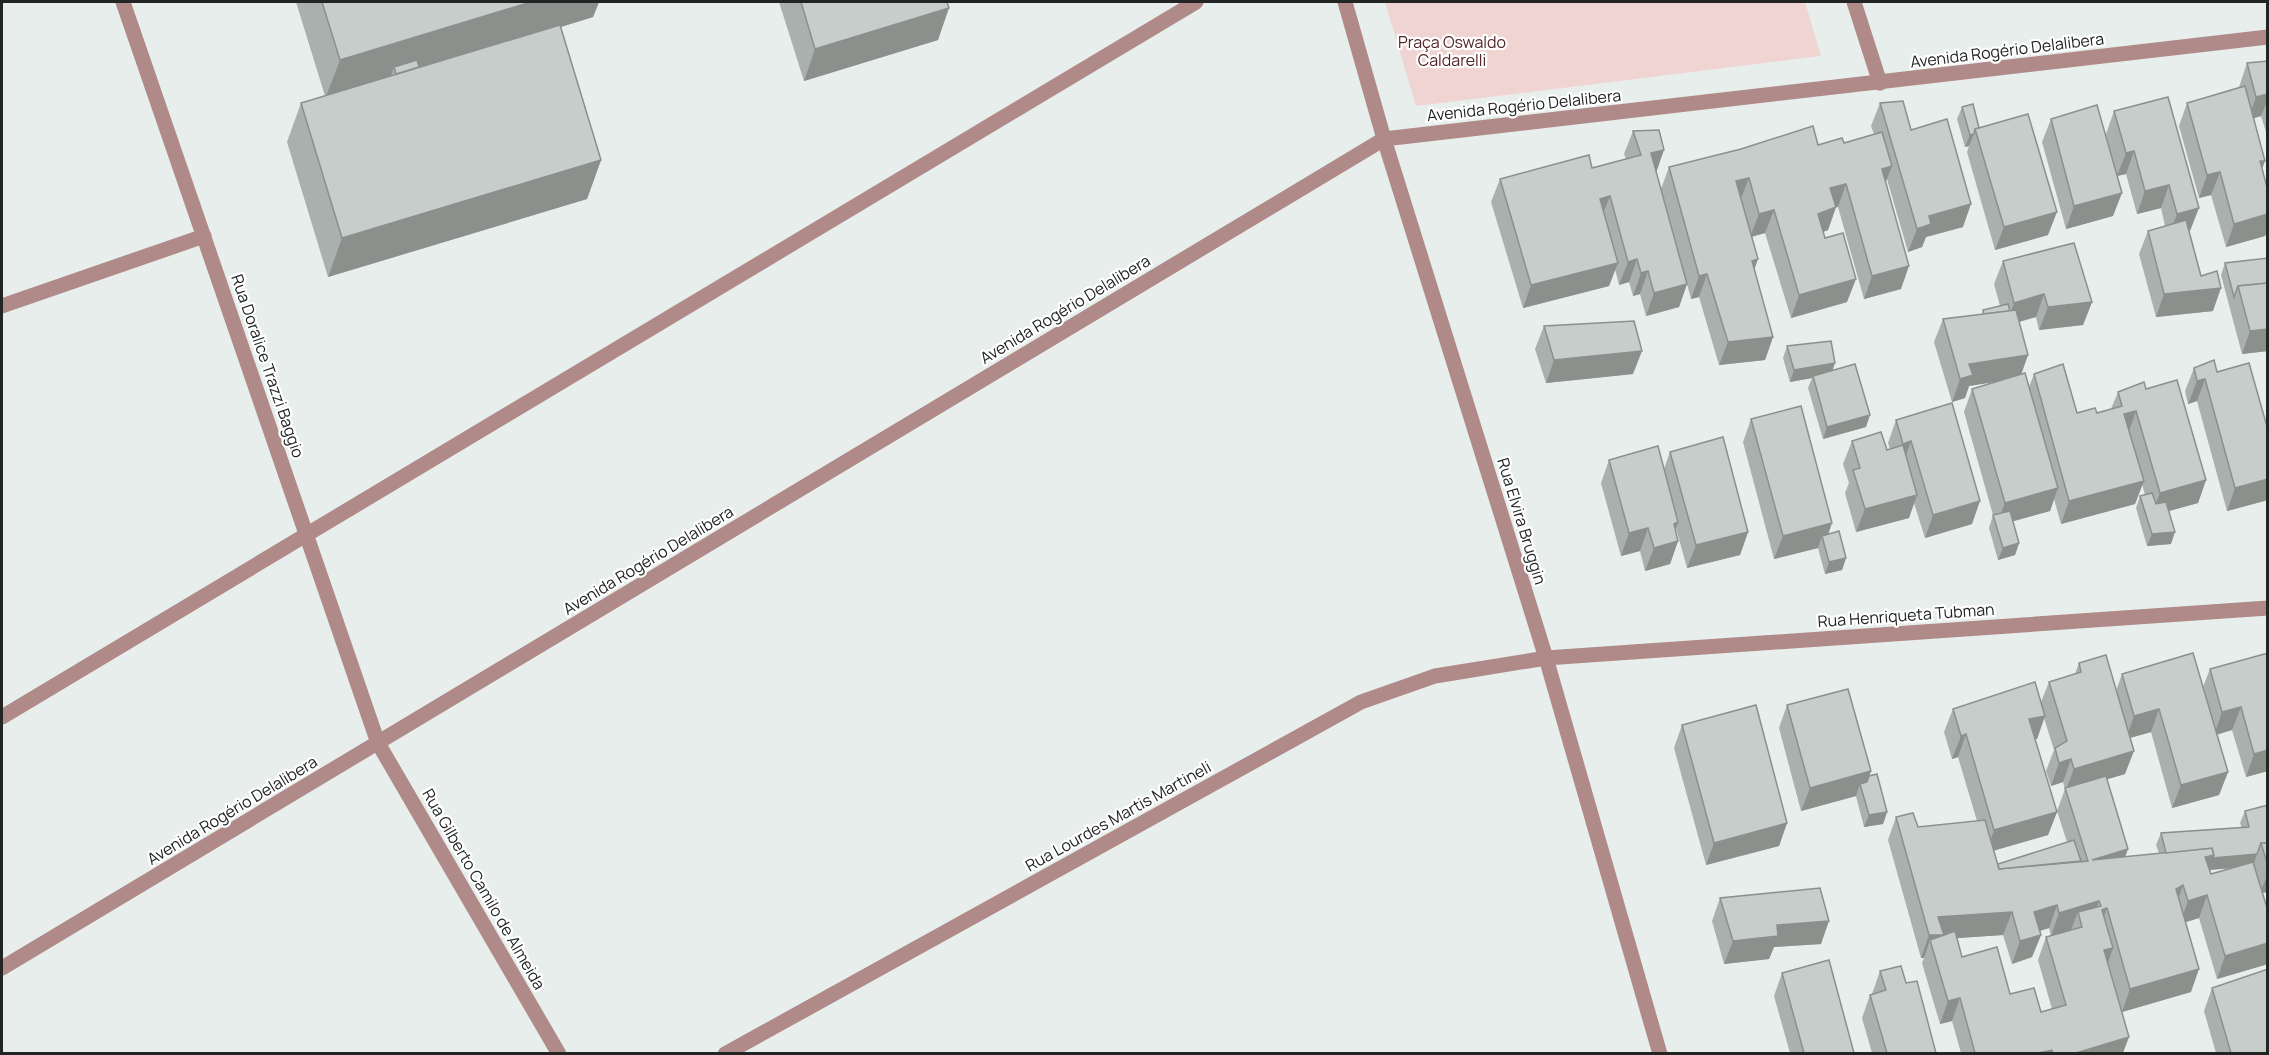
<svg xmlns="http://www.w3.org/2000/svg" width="2269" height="1055" viewBox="0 0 2269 1055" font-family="Manrope,sans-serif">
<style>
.green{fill:#efd4d2}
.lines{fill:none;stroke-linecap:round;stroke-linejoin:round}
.minor{stroke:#af8a89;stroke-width:15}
.wall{fill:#aab0ae;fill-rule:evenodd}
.shaded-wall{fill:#8b908d}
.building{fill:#c6cdca;stroke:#8b908d;stroke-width:1.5;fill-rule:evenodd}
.labels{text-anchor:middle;stroke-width:4.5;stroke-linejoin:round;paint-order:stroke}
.park-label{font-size:16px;fill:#532425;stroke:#fff}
.street-label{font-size:16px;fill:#222524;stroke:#fff}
</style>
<rect width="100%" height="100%" fill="#e7eeeb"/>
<path class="green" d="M1385,2h420l16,54 -405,50z"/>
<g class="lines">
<g class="minor">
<path d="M123,2l255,741 181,311"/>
<path d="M1345,2l39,137 162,519 114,396"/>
<path d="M1854,2l26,81"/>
<path d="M2,306l202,-70"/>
<path d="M2,717l1194,-715"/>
<path d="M2,968l1382,-829 884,-102"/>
<path d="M725,1054l636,-352 74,-26 111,-18 722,-50"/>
</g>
</g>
<g class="wall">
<path d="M296,2h303l-6,15 -32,10 40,133 -14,39 -259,78 -41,-135 14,-39 24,-7z"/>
<path d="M779,2h168l-9,38 -134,41z"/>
<path d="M2268,61v77l-7,-22 -7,2 8,51 6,22v38l-3,7 -39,11 -15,-52 -12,3 -20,-72 8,-23 52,-16 8,-24z"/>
<path d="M2168,97l22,134 -1,1 12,44 12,35 -57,6 -17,-63 9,-23 17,-5 -4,-18 -24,6 -11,-40 -9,2 -11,-42 8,-23z"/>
<path d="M1880,103l31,27 52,97 -37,10 -4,10 -14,5 -21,-73 -2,4 16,106 -37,10 -26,-92h-2l-8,23 -5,2 24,70 -56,16 -26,-85 -13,4 2,33 19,67 -8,23 -46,5 -20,-68 -8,2 -4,-15 -8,23 -33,9 -6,-22 -7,2 -4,-14 -10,3 -4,-16 -6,17 -86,22 -32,-106 9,-23 92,-11 34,-9 -2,-5 9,-23 23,40 5,18 8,-22 149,-22 26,-2 30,-9 -3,-8z"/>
<path d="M1962,107l17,21 69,107 -53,15 -28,-98 2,-6 -4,1 -8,-28z"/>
<path d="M2051,119l62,97 -47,13 -24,-87z"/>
<path d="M2268,258v93l-26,3 -21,-79 4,-12z"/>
<path d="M2003,261l89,41 -9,23 -44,5 -3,-13 -17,5 2,52 8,13 5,-13 43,39h20l14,-4 7,-17 28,-3 60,91 -8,23 -29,8 2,33 -24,2 -11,-38 4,-12 5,-1 -3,-11 -7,20 -74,20 -7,-25 -4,12 -37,10 6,22 -4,12 -17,5 -9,-32 4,-13 -29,-103 8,-23 26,-8 -29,5 -4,12 -13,4 -18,-60 9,-23 39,-5 1,-4 17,-4 -6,-22z"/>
<path d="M1544,326l89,48 -87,9 -11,-34z"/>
<path d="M1787,346l46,24 33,57 -43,12 -15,-51 4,-10 -22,4 -7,-24z"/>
<path d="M2194,368l23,4 51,58v70l-41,11 -30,-110 -9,3 -3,-13z"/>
<path d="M1751,419l78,115 17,24 -4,12 -17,4 -7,-26 -44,11 -31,-117z"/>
<path d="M1896,420l76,104 -47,14 -11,-35 -5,15 -53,14 -11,-39 4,-10 -6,-19 9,-23 35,9 3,-1 -2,-6z"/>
<path d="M1670,452l78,80 -8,23 -53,13 -11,-40 -1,2 3,11 -8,23 -25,7 -5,-20 -19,5 -20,-73 8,-23 55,9z"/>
<path d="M2268,653v118l-22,6 -14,-47 -15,5 11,37 -9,23 -47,13 -21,-76 -21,6 -5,36 -18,5 21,70 -3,8 34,-4 -3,-8 5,-12 81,-5 -2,-5 5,-12 23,-6v87l-6,1 6,18v53l-51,15 -18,-61 -14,4 6,70 -69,20 -14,-49 15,90h-162l-9,-32 -12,3 -18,-61 2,-5h-3l-33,-118 8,-23 22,10 59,-6 -19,-64 -6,2 -8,-27 9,-23 88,-7 8,-20 26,-8 4,-11 37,28 6,-17 81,13 7,-18zM2044,718l10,32 -8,21 5,15 12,-4 2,7 -8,22 10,31 -69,22 -4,-14 54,-15 9,-23 -22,-73h2zM2233,868l-22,6 -2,-4zM2049,928l2,8 -5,1 -8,23 14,49 -11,3 -31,-18 -48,-37 -6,-19 47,-3 9,29 20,-7 9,-22 -1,-4z"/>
<path d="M1787,705l84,66 -2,5 18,36 -4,12 -19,3 -8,-31 -55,15 -22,-83z"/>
<path d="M1682,725l105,98 -8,23 -73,19 -32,-117z"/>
<path d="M1720,898l101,46 -47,3 -5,12 -45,5 -12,-43z"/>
<path d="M1880,971l26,12 30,70h-64l-10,-35 8,-23 2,-1z"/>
<path d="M1782,973l72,80h-64l-16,-57z"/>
<path d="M2212,988l56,65h-52l-12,-42z"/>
</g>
<g class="shaded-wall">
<path d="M531,2h68l-6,15 -196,60 -3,-10 -4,12 -65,20 15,-39z"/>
<path d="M949,8l-11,32 -134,41 11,-32z"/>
<path d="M2268,94v5l-7,17 -13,4 8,-23z"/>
<path d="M1974,134l-5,12 -4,1 5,-12z"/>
<path d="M1664,150l-8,23 -5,-20z"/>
<path d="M2134,151l-8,23 -9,2 9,-23z"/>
<path d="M601,160l-14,39 -259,78 14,-39z"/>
<path d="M2260,161h5l-8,22z"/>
<path d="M1892,166l-9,23 -1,-20z"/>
<path d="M2220,172l-9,23 -12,3 8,-23z"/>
<path d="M1749,178l-9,23 -4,-20z"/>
<path d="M1846,184l-8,23h-2l-8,23 -18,7 8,-23 12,-26z"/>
<path d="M2169,185l-8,23 -24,6 8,-23z"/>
<path d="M2122,193l-9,23 -47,13 8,-23z"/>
<path d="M1610,196l-9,23 -1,-20z"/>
<path d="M1971,204l-8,23 -37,10 -4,10 -14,5 9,-23 12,-13z"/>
<path d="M2199,208l-9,23 -22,6 9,-23z"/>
<path d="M1774,210l-9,23 -15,4 9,-23z"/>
<path d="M2057,212l-9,23 -53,15 9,-23z"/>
<path d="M2268,214v15l-3,7 -39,11 8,-23z"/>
<path d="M1637,259l-8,23 -10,3 9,-23z"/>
<path d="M1758,259l-8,23 2,-21z"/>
<path d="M1618,263l-9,23 -86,22 8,-23z"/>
<path d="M1909,266l-8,23 -37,10 8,-23z"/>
<path d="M1648,271l-8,23 -7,2 8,-23z"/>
<path d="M1707,274l-8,23 -8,2 8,-23z"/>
<path d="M1856,279l-9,23 -56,16 8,-23z"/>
<path d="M1687,284l-8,23 -33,9 8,-23z"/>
<path d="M2221,288l-8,23 -57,6 8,-23z"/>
<path d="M2044,294l-8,23 -25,7 -3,-3 6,-18z"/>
<path d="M2092,302l-9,23 -44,5 9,-23z"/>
<path d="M2268,329v22l-26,3 8,-23z"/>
<path d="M1773,337l-8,23 -46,5 9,-23z"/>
<path d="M1642,351l-9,23 -87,9 8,-23z"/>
<path d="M2028,355l-8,23 -51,8 -4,12 -13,4 8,-23 9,-15z"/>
<path d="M1835,363l-4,12 -18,1 -1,2 -22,4 4,-12z"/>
<path d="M2205,379l-8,22 -9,3 9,-23z"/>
<path d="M2136,411l-8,23 -4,-20z"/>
<path d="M1870,415l-4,12 -43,12 4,-12z"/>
<path d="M1911,441l-8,23 -8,3 8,-23z"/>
<path d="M2268,479v21l-41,11 8,-23z"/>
<path d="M2206,480l-8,23 -47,13 9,-23z"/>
<path d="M2144,481l-9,23 -74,20 8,-23z"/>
<path d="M2058,488l-8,23 -54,15 9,-23z"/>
<path d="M1917,495l-8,23 -53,14 9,-23z"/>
<path d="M1980,501l-8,23 -47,14 8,-23z"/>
<path d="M1678,522l-7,21 7,-2 -8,23 -25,7 9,-23 20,-24z"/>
<path d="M1832,523l-7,21 -3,-8 -4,12 -44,11 9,-23z"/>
<path d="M1648,528l-8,23 -19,5 8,-23z"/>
<path d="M1748,532l-8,23 -53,13 9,-23z"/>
<path d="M2175,532l-4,12 -24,2 5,-12z"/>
<path d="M2019,543l-4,12 -17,5 5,-12z"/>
<path d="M1846,558l-4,12 -17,4 4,-12z"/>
<path d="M2241,707l-9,23 -18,5 8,-23z"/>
<path d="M2159,709l-8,23 -25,7 8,-23z"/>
<path d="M2045,716l-8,23 -16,3 8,-23z"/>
<path d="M1966,734l-8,23 -6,2 9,-23z"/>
<path d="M2268,750v21l-22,6 8,-23z"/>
<path d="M2134,751l-9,23 -60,18 9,-23z"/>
<path d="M2071,759l-8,23 -12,4 8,-23z"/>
<path d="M1871,771l-8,23 -3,-10 -4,12 -55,15 9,-23z"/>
<path d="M2228,772l-9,23 -47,13 9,-23z"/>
<path d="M1887,812l-4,12 -19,3 5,-12z"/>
<path d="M2057,812l-9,23 -62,18 8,-23z"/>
<path d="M1787,823l-8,23 -73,19 8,-22z"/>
<path d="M2128,849l-9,23 -27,-12z"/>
<path d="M2257,854l-4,12 -44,4 -4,-13 9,-2z"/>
<path d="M2268,873v19l-8,1z"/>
<path d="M2183,885l-8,23 1,-19z"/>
<path d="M2207,895l-8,23 -19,6 8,-23z"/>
<path d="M2099,901l-8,23 -13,-12 -7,18 -20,6 8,-23z"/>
<path d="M2057,905l-8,23 -24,7 9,-23z"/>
<path d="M2107,908l-9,23 4,-21z"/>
<path d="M2012,912l-9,23 -73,5 -6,18h-3l8,-23 9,-18z"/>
<path d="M1829,921l-8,23 -47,3 -5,12 -45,5 9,-23 44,-16z"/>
<path d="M2041,935l-9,22 -20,7 8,-23z"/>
<path d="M2268,943v21l-51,15 8,-23z"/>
<path d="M2113,948l-8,23 -1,-21z"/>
<path d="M2199,969l-8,23 -69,20 8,-23z"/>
<path d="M1960,998l-8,23 -12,3 8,-23z"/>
<path d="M2129,1037l-6,16h-47z"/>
<path d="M2052,1050l-2,3h-12z"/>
</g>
<g class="building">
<path d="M322,2h209l-191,58z"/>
<path d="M801,2h146l2,6 -134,41z"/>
<path d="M560,25l41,135 -259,78 -41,-135z"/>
<path d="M417,60l2,7 -23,7 -2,-7z"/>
<path d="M2268,61v33l-12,3 -9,-34z"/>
<path d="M2245,86l20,75h-5l8,30v23l-34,10 -14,-52 -13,3 -20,-72z"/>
<path d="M2168,97l31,111 -22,6 -8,-29 -24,6 -11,-40 -8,2 -12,-42z"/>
<path d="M1903,101l8,29 36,-11 24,85 -42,12 2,8 -14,5 -37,-126z"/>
<path d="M1973,104l6,24 -4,1 -1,5 -4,1 -8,-28z"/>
<path d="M2097,105l25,88 -48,13 -23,-87z"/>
<path d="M2028,114l29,98 -53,15 -29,-98z"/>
<path d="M1813,126l5,19 24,-7 2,5 38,-11 10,34 -10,3 27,97 -37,10 -26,-92 -16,4 6,19 -18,7 7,24 18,-5 13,46 -57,16 -25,-85 -15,4 -10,-36 -13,3 22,78 -6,2 21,76 -45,5 -21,-68 -8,2 -30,-109 72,-18z"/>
<path d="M1659,130l5,20 -13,3 36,131 -33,9 -6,-22 -7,2 -4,-14 -9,3 -18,-66 -10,3 18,64 -87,22 -31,-106 89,-24 3,13 49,-13 -8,-24z"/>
<path d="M2186,220l15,56 16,-5 4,17 -57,6 -16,-63z"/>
<path d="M2074,243l18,59 -44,5 -4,-13 -30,9 -11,-42z"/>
<path d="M2268,258v25l-30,3 -4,11 -9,-34z"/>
<path d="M2268,283v46l-18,2 -12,-45z"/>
<path d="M2008,304l2,7 -26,3 -1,-4z"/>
<path d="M2016,310l12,45 -59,9 4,11 -13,4 -17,-60z"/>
<path d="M1634,321l8,30 -88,9 -10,-34z"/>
<path d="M1831,341l4,22 -41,7 -7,-24z"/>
<path d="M2214,360l3,12 32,-9 19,67v49l-33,9 -30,-109 -8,2 -3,-13z"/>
<path d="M1855,364l15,51 -43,12 -14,-51z"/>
<path d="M2063,364l14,49 18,-5 2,5 25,-7 -4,-14 26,-10 2,7 31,-9 29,100 -46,13 -24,-82 -12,3 20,67 -75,20 -35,-127z"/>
<path d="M2025,373l33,115 -53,15 -33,-114z"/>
<path d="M1952,403l28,98 -47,14 -22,-74 -8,3 -7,-24z"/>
<path d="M1801,406l31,117 -49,13 -32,-117z"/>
<path d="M1881,432l6,18 16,-5 14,50 -52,14 -12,-39 7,-2 -8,-27z"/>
<path d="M1723,437l25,95 -52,13 -26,-93z"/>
<path d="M1658,446l20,76 -4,2 4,17 -24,7 -6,-20 -19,5 -20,-73z"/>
<path d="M2152,493l4,11 10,-2 9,30 -23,2 -12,-38z"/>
<path d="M2010,511l9,32 -16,5 -10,-33z"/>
<path d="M1839,531l7,27 -17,4 -7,-26z"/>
<path d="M2193,653l35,119 -47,13 -22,-76 -25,7 -12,-42z"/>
<path d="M2268,653v97l-14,4 -13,-47 -19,5 -12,-43z"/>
<path d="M2106,655l28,96 -60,18 -3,-10 -12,4 -4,-15 12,-7 -18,-59 32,-10 -2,-9z"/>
<path d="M2035,682l10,34 -16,3 28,93 -63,18 -28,-96 -5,2 -8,-27z"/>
<path d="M1848,689l23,82 -61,17 -23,-83z"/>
<path d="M1756,705l31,118 -73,20 -32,-118z"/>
<path d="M1877,774l10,38 -18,3 -9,-31 7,-2 2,-6z"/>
<path d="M2106,776l22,73 -36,11 120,-12 2,7 -9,2 6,17 42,-12 15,49v32l-43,13 -18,-61 -19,6 -5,-16 -7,4 23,80 -69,20 -23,-81 -5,2 11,38 -9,2 25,87 -53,16h-23l-1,-3 -14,3h-63l-15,-55 -12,3 -18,-61 14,-5h-15l-33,-118 17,-4 5,14 67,-7 14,49 89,-8 -23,-73zM2099,901l2,5 -23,6 4,15 -36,10 20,68 -25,7 -7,-24 -24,6 -13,-47 -35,10 -7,-26 -11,4 -6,-18 74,-5 8,29 21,-6 -7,-23 23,-7 2,8z"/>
<path d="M2268,805v38h-7l-4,11 -44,4 1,-3 -2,-7 -46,5 -5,-20 88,-6 -4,-16z"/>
<path d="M2074,840l7,21 -82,8 -1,-5z"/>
<path d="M2261,843h7v23z"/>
<path d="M1820,888l9,33 -52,4 1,11 -45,5 -13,-43z"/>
<path d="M1829,960l25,93h-50l-22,-80z"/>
<path d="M1901,966l5,17 11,-2 19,72h-49l-17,-58 16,-5 -6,-19z"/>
<path d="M2268,969v84h-37l-19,-65z"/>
</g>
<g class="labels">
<g class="park-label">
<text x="1452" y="48">Praça Oswaldo<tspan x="1452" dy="18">Caldarelli</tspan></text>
</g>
<g class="street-label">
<text transform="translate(2007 50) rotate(-7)" y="6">Avenida Rogério Delalibera</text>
<text transform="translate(1524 105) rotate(-6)" y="6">Avenida Rogério Delalibera</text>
<text transform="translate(1065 309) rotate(-31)" y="6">Avenida Rogério Delalibera</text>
<text transform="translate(268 366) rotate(71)" y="6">Rua Doralice Trazzi Baggio</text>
<text transform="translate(1522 521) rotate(73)" y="6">Rua Elvira Bruggin</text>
<text transform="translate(648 560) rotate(-31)" y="6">Avenida Rogério Delalibera</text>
<text transform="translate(1906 615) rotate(-4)" y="6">Rua Henriqueta Tubman</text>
<text transform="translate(232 810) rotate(-31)" y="6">Avenida Rogério Delalibera</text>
<text transform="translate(1118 816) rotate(-29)" y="6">Rua Lourdes Martis Martineli</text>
<text transform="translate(484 889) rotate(60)" y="6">Rua Gilberto Camilo de Almeida</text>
</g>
</g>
<rect width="2269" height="1055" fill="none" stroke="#222524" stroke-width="6"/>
</svg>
